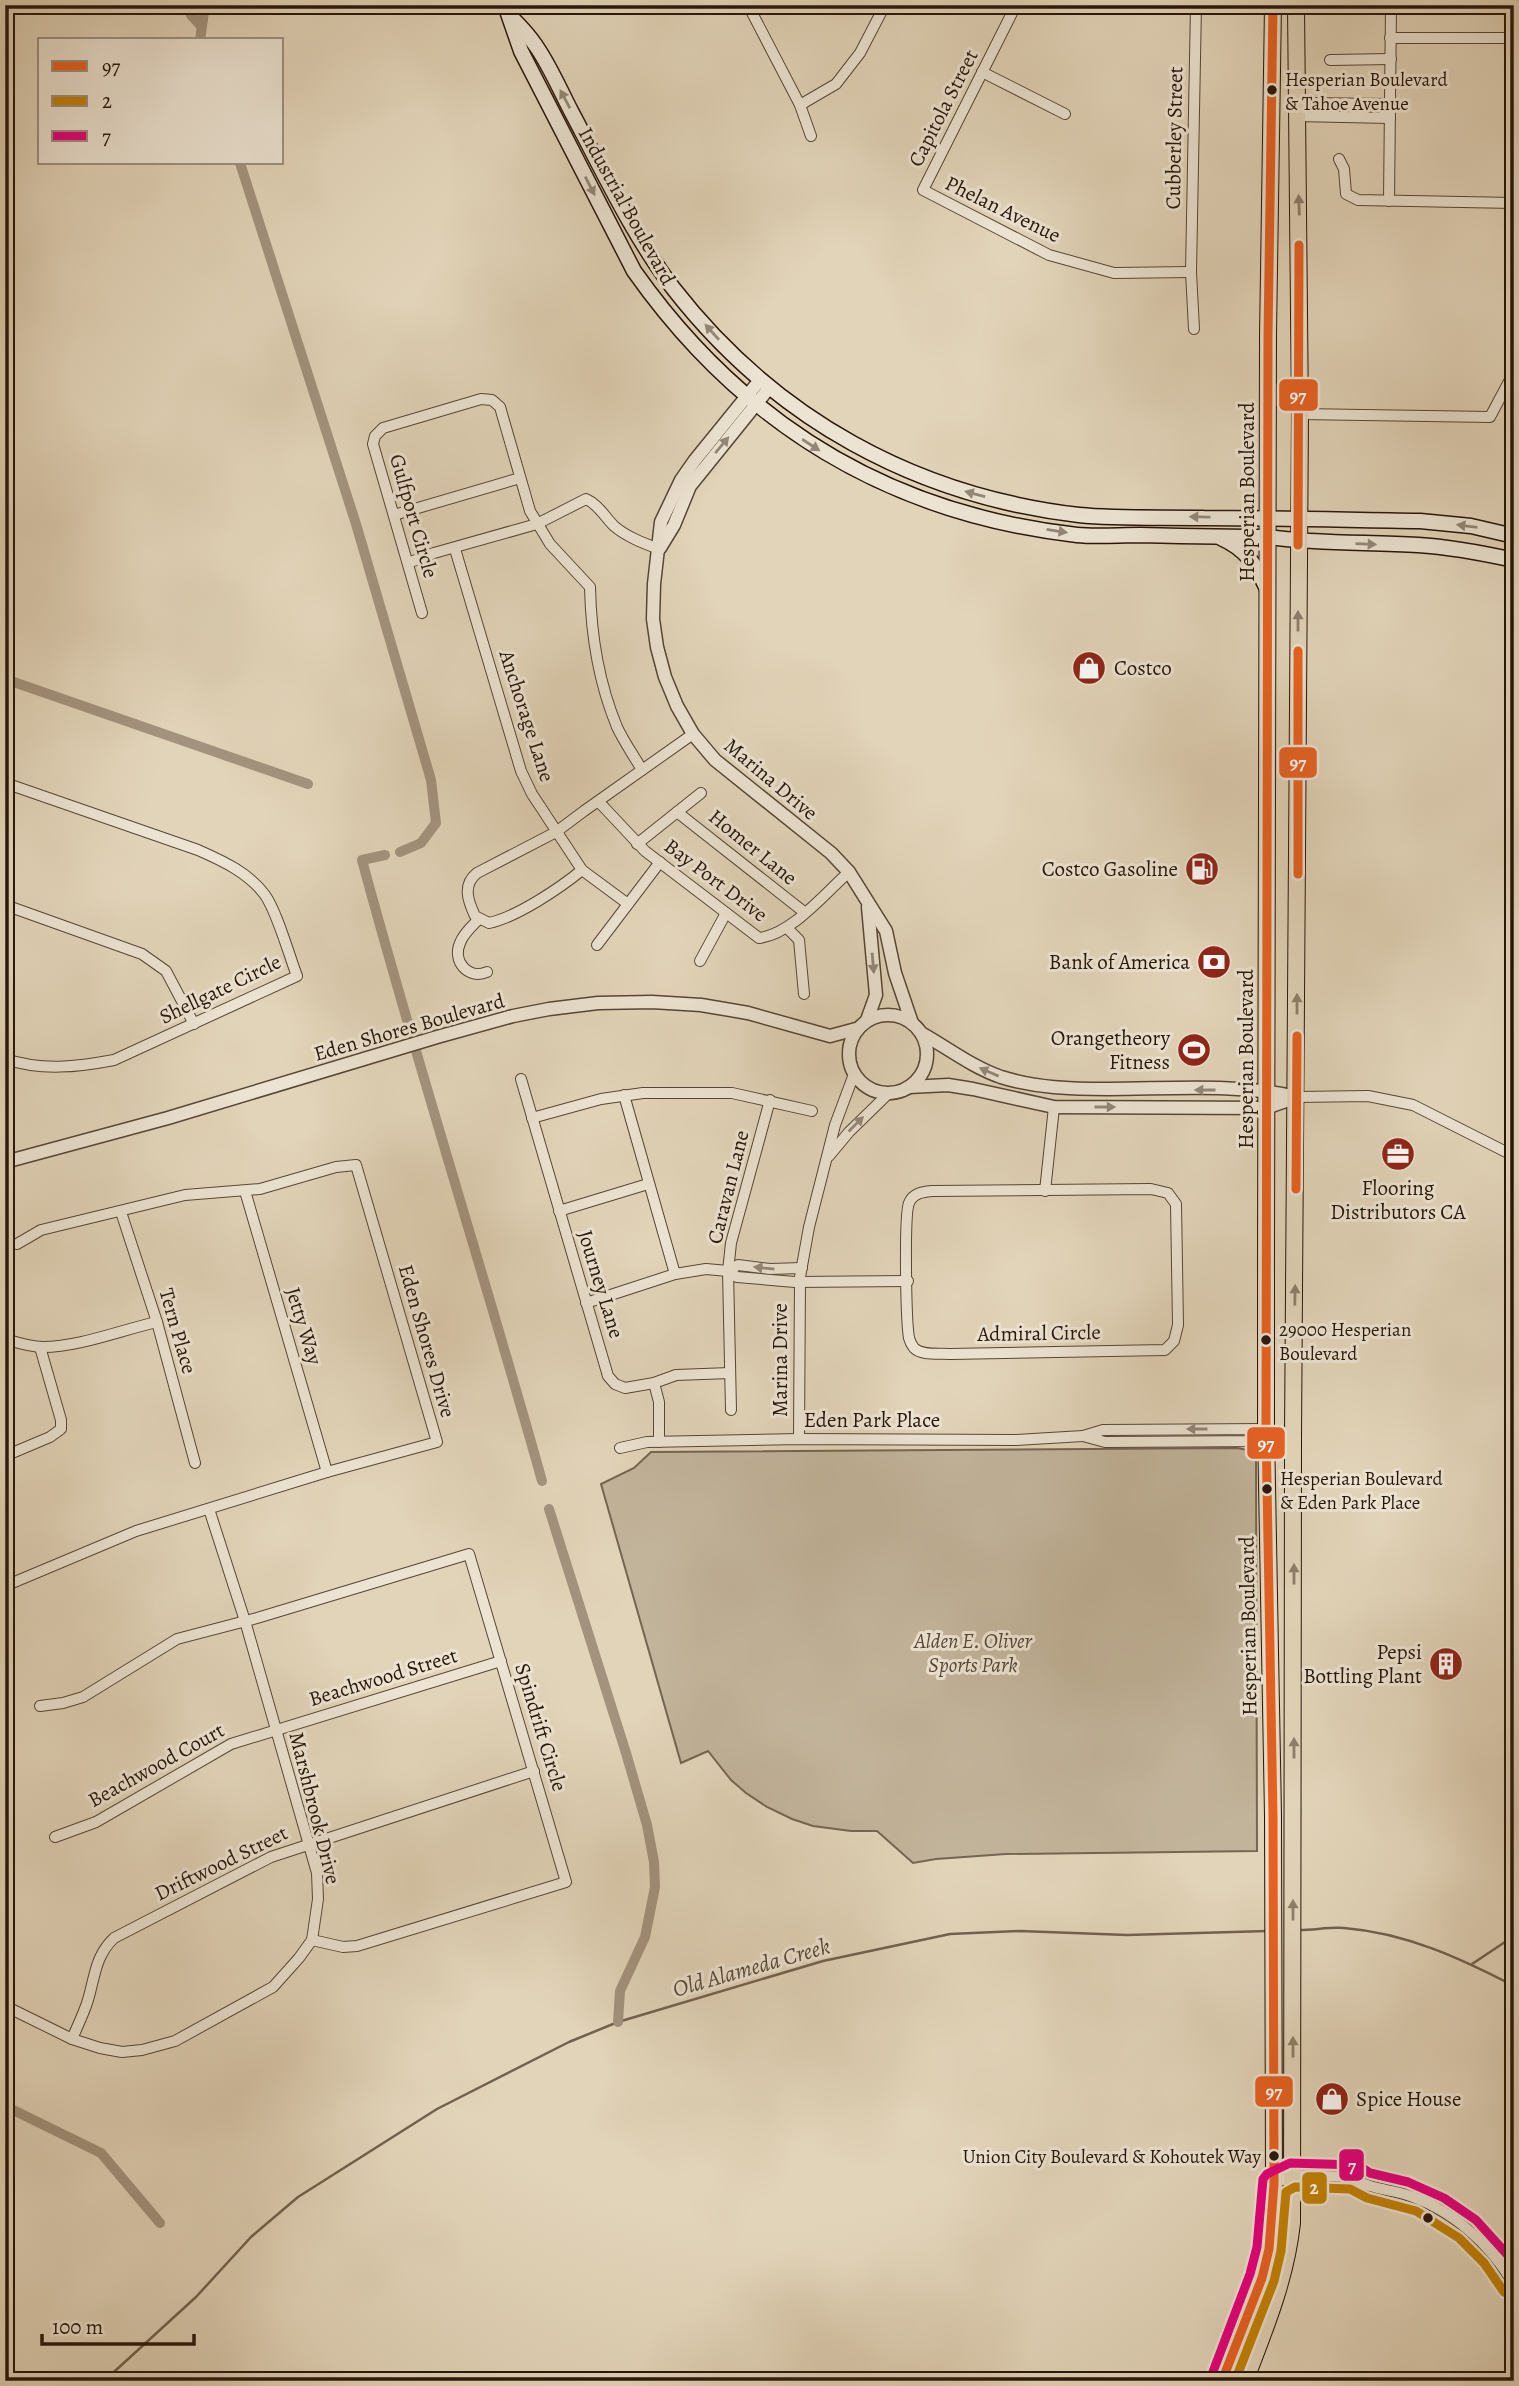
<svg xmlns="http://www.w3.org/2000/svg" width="1519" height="2386" viewBox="0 0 1519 2386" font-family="Alegreya,serif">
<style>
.park{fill:#c2b49b;stroke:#756553;stroke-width:2}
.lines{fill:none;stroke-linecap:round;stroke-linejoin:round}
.stream{stroke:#726150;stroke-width:2.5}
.canal{stroke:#a3937e;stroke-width:10}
.minor-casing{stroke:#564636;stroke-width:12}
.tertiary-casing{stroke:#564636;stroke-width:15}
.secondary-casing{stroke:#28160b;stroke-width:17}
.primary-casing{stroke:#28160b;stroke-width:18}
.minor{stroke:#ece3d2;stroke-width:10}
.tertiary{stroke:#ece3d2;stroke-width:12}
.secondary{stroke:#ece3d2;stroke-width:14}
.primary{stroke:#e2d4b9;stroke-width:16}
.bus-1-casing{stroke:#ece3d2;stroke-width:14}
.bus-2-casing{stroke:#ece3d2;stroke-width:14}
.bus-3-casing{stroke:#ece3d2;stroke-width:14}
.bus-1{stroke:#e86121;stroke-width:9}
.bus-2{stroke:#c38203;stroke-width:9}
.bus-3{stroke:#e5007d;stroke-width:9}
.oneway{fill:#948778}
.oneway2{fill:#8e7e6b}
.bus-dot{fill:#28160b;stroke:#ece3d2;stroke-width:2.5}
.labels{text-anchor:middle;stroke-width:6;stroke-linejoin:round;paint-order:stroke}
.bus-label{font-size:19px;fill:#28160b;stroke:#ece3d2;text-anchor:start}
.street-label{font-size:21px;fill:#28160b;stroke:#ece3d2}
.poi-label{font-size:21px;fill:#28160b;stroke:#ece3d2;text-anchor:end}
.park-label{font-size:21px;font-style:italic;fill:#564536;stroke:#ece3d2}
.water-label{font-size:23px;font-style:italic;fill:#594839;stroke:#ece3d2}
.line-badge{stroke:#ece3d2;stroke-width:2.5}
.badge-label{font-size:19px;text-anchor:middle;font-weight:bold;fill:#fff}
</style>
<rect width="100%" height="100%" fill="#e2d4b9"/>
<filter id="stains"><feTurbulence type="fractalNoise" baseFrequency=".00286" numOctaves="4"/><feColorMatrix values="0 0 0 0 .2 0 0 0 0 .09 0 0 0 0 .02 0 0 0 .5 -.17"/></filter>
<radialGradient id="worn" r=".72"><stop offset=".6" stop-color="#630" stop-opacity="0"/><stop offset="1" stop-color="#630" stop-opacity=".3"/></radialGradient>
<path class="park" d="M1237,1448c10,2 17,2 19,14l1,389 -251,3 -70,5 -23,4 -36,-32h-26l-38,-5 -21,-7 -25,-12 -21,-14 -15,-13 -23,-29 -27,12 -80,-279 33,-16 17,-16z"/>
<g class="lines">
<g class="stream">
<path d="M1300,1930c14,0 29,-3 44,-2 62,5 116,30 170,58"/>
<path d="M1472,1964l42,-28"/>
<path d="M104,2381l92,-84 55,-60 47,-40 139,-88 132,-67 49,-20 205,-61 127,-27 70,-3 107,4 141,-4"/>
</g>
<g class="canal">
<path d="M188,5l3,10 9,10"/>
<path d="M200,40l5,-35"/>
<path d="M240,163l116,361 75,256 5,43 -15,20 -21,9"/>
<path d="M5,679l303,105"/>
<path d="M385,855l-23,5c56,208 122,413 180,621"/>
<path d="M549,1509l77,244 21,72 7,37 1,25 -10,50 -25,54 -2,31"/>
<path d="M5,2106l96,47 59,70"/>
</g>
<g class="minor-casing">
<g id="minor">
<path d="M748,5l52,100 11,31"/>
<path d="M1016,5l-93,185 126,65 65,18 77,-1"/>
<path d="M1390,38h124"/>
<path d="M1330,60l61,-1"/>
<path d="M982,72l83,42"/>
<path d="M1295,103l96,1"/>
<path d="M800,105l36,-21 24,-31 25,-48"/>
<path d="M1296,116l94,2"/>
<path d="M1339,159l5,10 2,25 12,6 156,3"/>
<path d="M1389,201l2,-196"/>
<path d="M1512,203l1,-165"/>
<path d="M1194,329l-3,-57 5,-267"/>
<path d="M1300,414l190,3 24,-45"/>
<path d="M394,515l126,-37"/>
<path d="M455,549l66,222 11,23 50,76 46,34"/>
<path d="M408,563l26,-10 103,-29 49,-25c12,5 19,18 28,27 13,11 29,17 45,23"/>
<path d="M422,613l-49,-169 2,-8 8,-8 98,-29 11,1 8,7 30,104 20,33 40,43c1,49 8,94 27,140 7,15 17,29 25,43"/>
<path d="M5,783l193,67c25,11 51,23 67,45 12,17 24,60 32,81l-183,84c-37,7 -72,11 -109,-1"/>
<path d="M599,802l46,49 114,87c33,-4 65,-44 90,-66"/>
<path d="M677,812l127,100"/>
<path d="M637,844l64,-51"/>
<path d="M582,870c-22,18 -65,47 -93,53l-14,-7c-7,-15 -13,-31 2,-43l79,-41 28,-21 109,-77"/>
<path d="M5,905l137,49 24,17 28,53"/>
<path d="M478,920c-6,6 -15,14 -18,23 -8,18 8,37 27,29"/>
<path d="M787,928l12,12 5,54"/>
<path d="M597,945l63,-83"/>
<path d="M700,961l26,-48"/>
<path d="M521,1079l87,297 7,8 10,4 29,-5 22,-8 54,-2"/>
<path d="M624,1095l51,179"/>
<path d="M1297,1097l71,-1 45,9 101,51"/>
<path d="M532,1118l69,-19 42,-6h89l80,18"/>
<path d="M829,1156l20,-24 40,-39"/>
<path d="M1151,1189l17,4 8,11 2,121 -4,16 -9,9 -215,4c-11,-1 -28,2 -36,-6 -3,-4 -4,-6 -5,-10 -3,-17 -5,-123 0,-135 4,-10 14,-11 23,-12z"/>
<path d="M245,1191l82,281"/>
<path d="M1045,1191l9,-84"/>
<path d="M559,1211l89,-27"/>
<path d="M121,1212l36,110 38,141"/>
<path d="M728,1271l10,-6 32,4 32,-1"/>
<path d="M586,1303l89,-29 31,-5 22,2 9,6 58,5 113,-1"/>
<path d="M5,1339c13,4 25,8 38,8 36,0 78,-17 114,-25"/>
<path d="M654,1383l5,19v40"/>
<path d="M731,1410l-3,-139 3,-28 39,-143"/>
<path d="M1083,1436l22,6 161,-1 21,-3"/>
<path d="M799,1439l1,-162 9,-50 26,-102 19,-51"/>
<path d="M620,1448l27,-6 152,-3 217,1 67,-4 20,-6 163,-1 27,8"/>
<path d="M5,1456l45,-19 11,-8v-9l-21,-73"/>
<path d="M5,1586l131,-55 191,-59 110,-30 -81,-277 -20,2 -76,22 -75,6 -144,35 -24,14"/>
<path d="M40,1706l23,-3 20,-6 94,-58 80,-21 212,-64 97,328 -209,64 -14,1 -31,-7"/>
<path d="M55,1837l41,-15 135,-78 270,-83"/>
<path d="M5,2006l67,33 28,9 22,4 20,-2 33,-9 98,-54 26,-29 13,-18 6,-41 -1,-26 -72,-252 -36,-112"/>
<path d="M72,2039c5,-12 11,-24 15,-36 8,-24 7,-46 27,-65l157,-81 263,-86"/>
<path d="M1274,2184l18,-9 62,2c12,12 34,12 50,17 46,14 86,49 110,91"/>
<path d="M1289,2188h64l8,-4"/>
</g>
</g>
<g class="tertiary-casing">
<g id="tertiary">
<path d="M760,380l-65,80 -14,20 -20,42 -7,62 -1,35 4,28 8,30 12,29 16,28 22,26 116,93 18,19 37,59 9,42 17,50"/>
<path d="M660,548l14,-23 16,-39 79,-98"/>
<circle cx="888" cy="1054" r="39"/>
<path d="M867,1020l9,-25 -8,-88"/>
<path d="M921,1033c27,15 51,34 80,44 35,11 71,12 107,12 61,0 129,-6 188,8"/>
<path d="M909,1087l39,-2 25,4 81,18 212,1 31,-11"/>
<path d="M5,1162l163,-44 269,-81 76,-21 36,-7 49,-6 54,-1 49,3 47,8 82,23 26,-7"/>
</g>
</g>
<g class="secondary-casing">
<g id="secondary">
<path d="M505,5l16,46 113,220c108,153 256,243 443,264 20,2 42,0 63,0 43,1 86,2 128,2 50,7 100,5 150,8 33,2 64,8 96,15"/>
<path d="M514,20c8,8 16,17 22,26 14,20 24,44 35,65 32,60 61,123 102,177 101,130 242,208 406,227 40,4 83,2 125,3 72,0 144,2 216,3l51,5 43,10"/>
<path d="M1221,538c25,11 35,27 46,51"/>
</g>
</g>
<g class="primary-casing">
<g id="primary">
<path d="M1222,2381l40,-103 7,-29 5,-65 -1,-368 -7,-387v-171l2,-922 5,-331"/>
<path d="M1245,2381c20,-52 41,-102 47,-158l1,-786 7,-1023 -4,-409"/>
</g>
</g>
<use href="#minor" class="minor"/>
<use href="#tertiary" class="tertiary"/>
<use href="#secondary" class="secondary"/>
<use href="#primary" class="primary"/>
<g class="bus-1-casing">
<g id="bus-1">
<path d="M1298,545l1,-300"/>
<path d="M1298,651v223"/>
<path d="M1296,1189l1,-153"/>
<path d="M1222,2381l40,-103 7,-29 5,-65 -1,-368 -7,-387 2,-1093 5,-331"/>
</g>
</g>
<g class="bus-2-casing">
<path id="bus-2" d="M1235,2381l39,-100 7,-30 5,-59 9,-5 55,2 17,9 49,13 43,27 25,25 20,29"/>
</g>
<g class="bus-3-casing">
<path id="bus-3" d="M1211,2377l39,-103 7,-27 6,-68 4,-5 23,-11 68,2 12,8 38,9 36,16 32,22 38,42"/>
</g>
<use href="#bus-1" class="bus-1"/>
<use href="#bus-2" class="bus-2"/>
<use href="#bus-3" class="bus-3"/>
</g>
<defs><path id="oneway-solid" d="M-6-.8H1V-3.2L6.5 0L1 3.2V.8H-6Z" transform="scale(1.75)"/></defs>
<g class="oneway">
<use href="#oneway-solid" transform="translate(565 99) rotate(-118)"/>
<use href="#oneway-solid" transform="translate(590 186) rotate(63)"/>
<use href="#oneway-solid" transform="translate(712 332) rotate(-132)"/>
<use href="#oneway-solid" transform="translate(722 445) rotate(-50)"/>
<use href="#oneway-solid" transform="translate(811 445) rotate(33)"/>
<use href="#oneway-solid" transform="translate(975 494) rotate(-165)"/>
<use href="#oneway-solid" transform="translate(1200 517) rotate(-179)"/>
<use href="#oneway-solid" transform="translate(1467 526) rotate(-173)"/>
<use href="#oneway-solid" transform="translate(1057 531) rotate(9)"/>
<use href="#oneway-solid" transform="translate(1366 544) rotate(2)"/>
<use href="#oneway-solid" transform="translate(873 963) rotate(85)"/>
<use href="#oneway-solid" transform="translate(989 1072) rotate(-157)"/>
<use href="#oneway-solid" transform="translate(1205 1090) rotate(-180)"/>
<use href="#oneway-solid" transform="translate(1105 1107)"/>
<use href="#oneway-solid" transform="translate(856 1124) rotate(-45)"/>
<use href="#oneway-solid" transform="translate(764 1268) rotate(-174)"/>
<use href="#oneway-solid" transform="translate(1197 1429) rotate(180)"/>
</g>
<g class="oneway2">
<use href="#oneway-solid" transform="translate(1299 205) rotate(-92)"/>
<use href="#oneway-solid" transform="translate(1298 621) rotate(-90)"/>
<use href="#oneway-solid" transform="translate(1297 1004) rotate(-90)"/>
<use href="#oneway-solid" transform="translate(1295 1295) rotate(-89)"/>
<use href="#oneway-solid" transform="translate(1294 1574) rotate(-90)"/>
<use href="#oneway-solid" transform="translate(1294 1748) rotate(-90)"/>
<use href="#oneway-solid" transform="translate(1293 1910) rotate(-90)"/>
<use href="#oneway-solid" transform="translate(1293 2047) rotate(-90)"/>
</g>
<defs>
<g id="shop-disc" transform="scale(1.75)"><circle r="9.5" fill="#8f2418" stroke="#ece3d2"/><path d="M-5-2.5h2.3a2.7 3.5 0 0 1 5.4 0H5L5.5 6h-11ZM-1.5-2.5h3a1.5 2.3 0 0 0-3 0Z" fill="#fff"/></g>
<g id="fuel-disc" transform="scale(1.75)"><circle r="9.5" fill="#8f2418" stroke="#ece3d2"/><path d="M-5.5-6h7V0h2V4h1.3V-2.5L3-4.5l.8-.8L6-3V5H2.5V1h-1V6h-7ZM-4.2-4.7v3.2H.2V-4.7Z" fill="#fff"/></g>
<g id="bank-disc" transform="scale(1.75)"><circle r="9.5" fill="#8f2418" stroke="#ece3d2"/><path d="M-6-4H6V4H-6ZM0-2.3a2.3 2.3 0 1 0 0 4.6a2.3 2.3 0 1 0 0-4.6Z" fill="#fff"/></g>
<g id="stadium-disc" transform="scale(1.75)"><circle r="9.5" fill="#8f2418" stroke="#ece3d2"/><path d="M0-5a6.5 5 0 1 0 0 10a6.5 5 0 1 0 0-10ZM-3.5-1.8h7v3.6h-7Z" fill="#fff"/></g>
<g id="office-disc" transform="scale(1.75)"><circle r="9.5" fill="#8f2418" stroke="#ece3d2"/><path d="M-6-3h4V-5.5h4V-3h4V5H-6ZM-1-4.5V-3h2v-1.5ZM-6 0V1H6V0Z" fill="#fff"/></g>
<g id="building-disc" transform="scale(1.75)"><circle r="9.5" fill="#8f2418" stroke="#ece3d2"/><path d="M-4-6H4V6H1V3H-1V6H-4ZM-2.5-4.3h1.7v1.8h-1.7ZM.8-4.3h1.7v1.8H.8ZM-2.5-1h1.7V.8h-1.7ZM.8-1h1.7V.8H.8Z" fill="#fff"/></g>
</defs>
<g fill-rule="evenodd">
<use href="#shop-disc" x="1089" y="668"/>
<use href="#fuel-disc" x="1202" y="869"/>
<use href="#bank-disc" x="1214" y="962"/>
<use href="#stadium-disc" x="1194" y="1050"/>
<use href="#office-disc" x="1398" y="1154"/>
<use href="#building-disc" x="1446" y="1664"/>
<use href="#shop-disc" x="1332" y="2099"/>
</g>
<g class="bus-dot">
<circle cx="1272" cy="90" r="6"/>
<circle cx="1266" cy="1340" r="6"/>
<circle cx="1267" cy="1489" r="6"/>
<circle cx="1274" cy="2156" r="6"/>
<circle cx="1428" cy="2218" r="6"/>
</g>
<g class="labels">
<g class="bus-label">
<text x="1285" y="86">Hesperian Boulevard<tspan x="1285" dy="24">&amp; Tahoe Avenue</tspan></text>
<text x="1279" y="1336">29000 Hesperian<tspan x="1279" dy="24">Boulevard</tspan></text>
<text x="1280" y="1485">Hesperian Boulevard<tspan x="1280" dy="24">&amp; Eden Park Place</tspan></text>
<text x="1261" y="2163" text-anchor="end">Union City Boulevard &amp; Kohoutek Way</text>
</g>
<g class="street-label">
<text transform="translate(943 108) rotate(-63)" y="7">Capitola Street</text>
<text transform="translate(1174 138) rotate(-89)" y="7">Cubberley Street</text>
<text transform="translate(627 206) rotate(61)" y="7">Industrial Boulevard</text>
<text transform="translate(1003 209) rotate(26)" y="7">Phelan Avenue</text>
<text transform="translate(1247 492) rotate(-90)" y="7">Hesperian Boulevard</text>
<text transform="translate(414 516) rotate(74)" y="7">Gulfport Circle</text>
<text transform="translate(527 716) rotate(72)" y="7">Anchorage Lane</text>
<text transform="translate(771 779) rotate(40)" y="7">Marina Drive</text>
<text transform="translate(753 847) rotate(39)" y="7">Homer Lane</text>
<text transform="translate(716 880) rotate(37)" y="7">Bay Port Drive</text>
<text transform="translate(220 989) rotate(-26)" y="7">Shellgate Circle</text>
<text transform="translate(409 1027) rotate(-16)" y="7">Eden Shores Boulevard</text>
<text transform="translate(1246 1059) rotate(-90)" y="7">Hesperian Boulevard</text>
<text transform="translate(728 1187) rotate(-76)" y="7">Caravan Lane</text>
<text transform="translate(601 1284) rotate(73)" y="7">Journey Lane</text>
<text transform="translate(304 1326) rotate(73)" y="7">Jetty Way</text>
<text transform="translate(178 1331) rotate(74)" y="7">Tern Place</text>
<text transform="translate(1039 1333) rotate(-1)" y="7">Admiral Circle</text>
<text transform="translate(427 1341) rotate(74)" y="7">Eden Shores Drive</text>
<text transform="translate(780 1360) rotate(-90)" y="7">Marina Drive</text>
<text x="872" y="1427">Eden Park Place</text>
<text transform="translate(1248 1626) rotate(-91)" y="7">Hesperian Boulevard</text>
<text transform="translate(383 1677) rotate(-17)" y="7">Beachwood Street</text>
<text transform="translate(541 1727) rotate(73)" y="7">Spindrift Circle</text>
<text transform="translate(156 1765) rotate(-29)" y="7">Beachwood Court</text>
<text transform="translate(315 1808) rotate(76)" y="7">Marshbrook Drive</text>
<text transform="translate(221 1863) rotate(-26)" y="7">Driftwood Street</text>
</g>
<g class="poi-label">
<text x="1114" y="675" text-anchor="start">Costco</text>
<text x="1178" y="876">Costco Gasoline</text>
<text x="1190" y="969">Bank of America</text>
<text x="1170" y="1045">Orangetheory<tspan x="1170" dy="24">Fitness</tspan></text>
<text x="1398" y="1195" text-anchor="middle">Flooring<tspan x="1398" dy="24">Distributors CA</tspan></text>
<text x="1422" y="1659">Pepsi<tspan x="1422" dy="24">Bottling Plant</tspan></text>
<text x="1356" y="2106" text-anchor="start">Spice House</text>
</g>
<g class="park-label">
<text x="973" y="1648">Alden E. Oliver<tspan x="973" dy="24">Sports Park</tspan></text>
</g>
<g class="water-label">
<text transform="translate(751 1967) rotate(-16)" y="8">Old Alameda Creek</text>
</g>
</g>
<g class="line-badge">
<rect x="1278" y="378" width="41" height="34" rx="7" fill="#e86121"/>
<rect x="1278" y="746" width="40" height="33" rx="7" fill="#e86121"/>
<rect x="1246" y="1426" width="40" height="34" rx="7" fill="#e86121"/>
<rect x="1254" y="2075" width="40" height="33" rx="7" fill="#e86121"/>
<rect x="1338" y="2148" width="27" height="34" rx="7" fill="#e5007d"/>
<rect x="1301" y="2171" width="27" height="34" rx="7" fill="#c38203"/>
</g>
<g class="badge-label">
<text x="1298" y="402">97</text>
<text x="1298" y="769">97</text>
<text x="1266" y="1450">97</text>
<text x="1274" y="2098">97</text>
<text x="1352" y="2172">7</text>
<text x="1314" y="2194">2</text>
</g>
<rect width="1519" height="2386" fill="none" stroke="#e2d4b9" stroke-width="28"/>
<rect x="7" y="7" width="1505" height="2372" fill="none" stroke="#28160b" stroke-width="3.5"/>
<rect x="14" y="14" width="1491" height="2358" fill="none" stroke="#28160b" stroke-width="2"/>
<rect x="38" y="38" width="245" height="126" fill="#ece3d2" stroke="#9e9182" stroke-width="2"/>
<rect x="52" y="61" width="35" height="10" fill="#e86121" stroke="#9e9182" stroke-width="2"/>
<text x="102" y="74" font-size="21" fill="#28160b">97</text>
<rect x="52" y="96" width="35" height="10" fill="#c38203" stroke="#9e9182" stroke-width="2"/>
<text x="102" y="108" font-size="21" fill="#28160b">2</text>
<rect x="52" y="131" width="35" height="10" fill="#e5007d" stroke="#9e9182" stroke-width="2"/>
<text x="102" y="144" font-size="21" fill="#28160b">7</text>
<path d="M42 2334v10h152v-10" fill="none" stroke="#28160b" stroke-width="3.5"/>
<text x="52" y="2334" font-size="21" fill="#28160b" stroke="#ece3d2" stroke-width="5" paint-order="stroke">100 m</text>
<rect width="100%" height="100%" filter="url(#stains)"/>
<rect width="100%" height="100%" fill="url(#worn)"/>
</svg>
